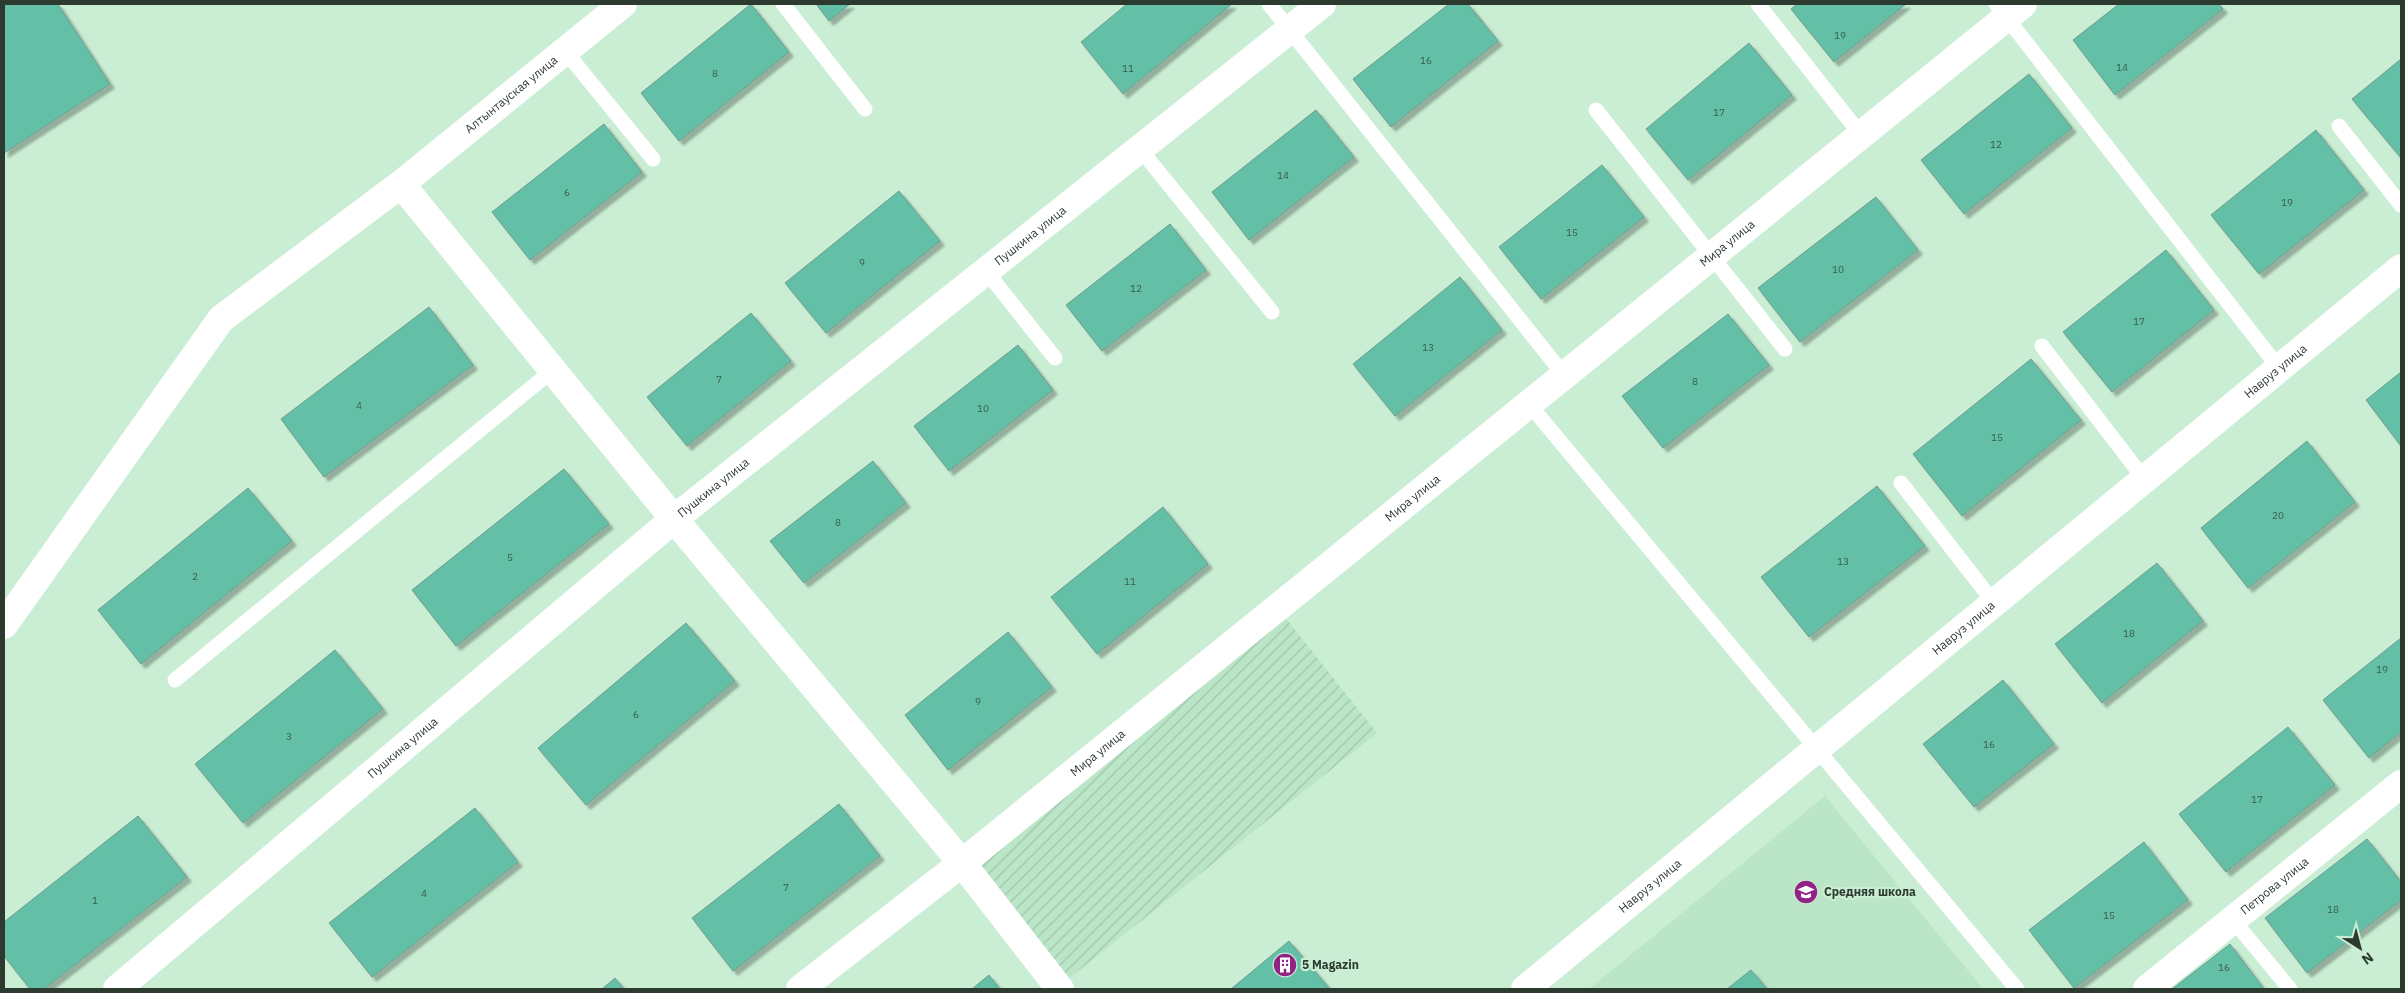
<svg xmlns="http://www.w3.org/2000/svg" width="2405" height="993" viewBox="0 0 2405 993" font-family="'IBM Plex Sans',sans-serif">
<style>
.built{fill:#bae5c6}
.industrial{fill:url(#industrial-furrows)}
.building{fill:#63c0a7;stroke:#6f9b8e;filter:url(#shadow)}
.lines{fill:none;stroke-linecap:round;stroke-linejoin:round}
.lane{stroke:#fff;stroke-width:15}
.street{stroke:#fff;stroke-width:28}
.labels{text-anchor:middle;stroke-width:4.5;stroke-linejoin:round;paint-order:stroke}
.number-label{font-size:10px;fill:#3a5c4e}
.street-label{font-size:12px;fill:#2c3a30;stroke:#caeed4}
.poi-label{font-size:12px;font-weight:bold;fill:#2c3a30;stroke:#caeed4;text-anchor:start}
</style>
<defs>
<pattern id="industrial-furrows" width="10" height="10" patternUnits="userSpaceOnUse" patternTransform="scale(1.25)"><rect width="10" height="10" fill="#bae5c6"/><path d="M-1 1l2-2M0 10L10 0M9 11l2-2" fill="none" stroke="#a0c5aa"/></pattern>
<filter id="shadow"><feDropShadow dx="4.5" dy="4.5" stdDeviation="1" flood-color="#0004"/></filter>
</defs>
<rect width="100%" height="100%" fill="#caeed4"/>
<path class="built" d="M1825,796l158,193h-394z"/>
<path class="industrial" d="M1284,616l93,117 -310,247 -93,-117z"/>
<g class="building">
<path d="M4,4h54l52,80 -106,69z"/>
<path d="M751,4l38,48 -110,89 -38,-48z"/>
<path d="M816,4h34l-21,17z"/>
<path d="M1127,4h105l-109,90 -42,-52z"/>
<path d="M1449,4h19l30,37 -107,86 -38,-48z"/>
<path d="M1797,4h109l-72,58 -43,-53z"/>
<path d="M2119,4h100l4,5 -108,86 -42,-55z"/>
<path d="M1749,43l43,52 -104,85 -42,-51z"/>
<path d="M2401,59v99l-49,-59z"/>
<path d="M2029,74l43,54 -108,86 -43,-54z"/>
<path d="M1316,110l38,47 -105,83 -37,-48z"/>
<path d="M604,124l38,48 -112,88 -38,-48z"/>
<path d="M2316,130l48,60 -105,84 -48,-59z"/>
<path d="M1602,165l42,52 -103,82 -42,-52z"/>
<path d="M899,191l41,50 -114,92 -41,-50z"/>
<path d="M1876,197l42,53 -118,92 -42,-54z"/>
<path d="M1170,224l36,46 -104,81 -36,-46z"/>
<path d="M2166,250l48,60 -102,82 -49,-60z"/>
<path d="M1460,277l42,53 -107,86 -42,-52z"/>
<path d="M429,307l44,58 -149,112 -43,-58z"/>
<path d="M751,313l40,48 -104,85 -40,-49z"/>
<path d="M1728,314l41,51 -106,83 -41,-52z"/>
<path d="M1018,345l35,45 -104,81 -35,-45z"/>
<path d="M2031,359l50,61 -119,96 -49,-62z"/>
<path d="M2401,372v74l-35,-46z"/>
<path d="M2307,441l48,61 -107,86 -47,-60z"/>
<path d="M873,461l33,42 -102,80 -34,-42z"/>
<path d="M564,469l45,55 -153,122 -44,-56z"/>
<path d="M1877,486l48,60 -116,91 -48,-60z"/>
<path d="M248,488l44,53 -151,123 -43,-54z"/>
<path d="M1163,507l45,57 -111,90 -46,-57z"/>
<path d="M2157,563l46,58 -101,82 -47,-59z"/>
<path d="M686,623l49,58 -149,124 -48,-57z"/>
<path d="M1008,632l44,55 -104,83 -43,-55z"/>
<path d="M2401,638v94l-32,26 -46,-58z"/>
<path d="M335,650l48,59 -140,114 -48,-59z"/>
<path d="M2003,680l51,64 -80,63 -51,-63z"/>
<path d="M2288,727l47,58 -109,87 -47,-58z"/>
<path d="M839,804l41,52 -147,115 -41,-53z"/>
<path d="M475,808l43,54 -146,115 -43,-54z"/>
<path d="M138,816l49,61 -143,112h-14l-26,-33v-34z"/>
<path d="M2367,839l34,43v18l-94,73 -42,-55z"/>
<path d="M2144,842l44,58 -114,88 -45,-58z"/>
<path d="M1289,941l41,48h-99z"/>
<path d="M2230,944l34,45h-92z"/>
<path d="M1751,970l16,19h-40z"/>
<path d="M989,975l11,14h-28z"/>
<path d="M615,978l9,11h-22z"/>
</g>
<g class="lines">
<g class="lane">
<path d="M783,4l82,105"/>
<path d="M1269,4l295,371"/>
<path d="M1758,4l103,131"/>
<path d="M1996,4l283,364"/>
<path d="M565,51l88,108"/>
<path d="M1596,110l189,239"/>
<path d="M2339,126l62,79"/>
<path d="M1140,149l132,163"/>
<path d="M986,271l69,87"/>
<path d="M2042,346l103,134"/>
<path d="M1529,404l488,585"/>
<path d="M1901,483l94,121"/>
<path d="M175,680l378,-310"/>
<path d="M2233,920l57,69"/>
</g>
<g class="street">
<path d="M401,184l273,335 288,344 98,126"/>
<path id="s1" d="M4,625l217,-306 180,-135 222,-180"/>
<path id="s2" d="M117,989l557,-470 648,-515"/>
<path id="s3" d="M800,989l162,-126 1061,-859"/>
<path id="s4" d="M1525,989l876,-721"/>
<path id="s5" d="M2147,989l254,-205"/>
</g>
</g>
<defs>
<g id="school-disc" transform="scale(1.25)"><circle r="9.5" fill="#922385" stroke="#caeed4"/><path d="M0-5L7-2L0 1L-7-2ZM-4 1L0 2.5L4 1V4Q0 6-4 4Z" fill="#fff"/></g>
<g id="building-disc" transform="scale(1.25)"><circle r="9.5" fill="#922385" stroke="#caeed4"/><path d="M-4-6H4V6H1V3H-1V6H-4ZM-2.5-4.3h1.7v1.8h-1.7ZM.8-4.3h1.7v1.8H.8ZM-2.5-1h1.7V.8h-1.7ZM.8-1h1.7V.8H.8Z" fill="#fff"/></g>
</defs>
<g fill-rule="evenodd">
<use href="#school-disc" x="1806" y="892"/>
<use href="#building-disc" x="1285" y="965"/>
</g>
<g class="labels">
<g class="number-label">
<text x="1840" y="39">19</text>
<text x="1426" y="64">16</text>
<text x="2122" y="71">14</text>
<text x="1128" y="72">11</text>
<text x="715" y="77">8</text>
<text x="1719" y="116">17</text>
<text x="1996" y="148">12</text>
<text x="1283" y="179">14</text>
<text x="567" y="196">6</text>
<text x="2287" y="206">19</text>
<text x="1572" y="236">15</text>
<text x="862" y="266">9</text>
<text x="1838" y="273">10</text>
<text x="1136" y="292">12</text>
<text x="2139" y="325">17</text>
<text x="1428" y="351">13</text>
<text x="719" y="383">7</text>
<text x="1695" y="385">8</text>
<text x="359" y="409">4</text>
<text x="983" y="412">10</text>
<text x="1997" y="441">15</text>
<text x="2278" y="519">20</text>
<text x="838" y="526">8</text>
<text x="510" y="561">5</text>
<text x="1843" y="565">13</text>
<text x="195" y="580">2</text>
<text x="1130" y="585">11</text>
<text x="2129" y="637">18</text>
<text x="2382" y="673">19</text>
<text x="978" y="705">9</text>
<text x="636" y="718">6</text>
<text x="289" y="740">3</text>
<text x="1989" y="748">16</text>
<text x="2257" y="803">17</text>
<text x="786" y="891">7</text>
<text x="424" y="897">4</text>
<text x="95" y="904">1</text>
<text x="2333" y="913">18</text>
<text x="2109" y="919">15</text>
<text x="2224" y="971">16</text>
</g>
<g class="street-label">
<text dy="4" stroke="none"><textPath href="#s1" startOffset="742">Алтынтауская улица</textPath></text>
<text dy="4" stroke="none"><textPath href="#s2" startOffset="1184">Пушкина улица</textPath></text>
<text dy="4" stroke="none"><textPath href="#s3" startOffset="1190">Мира улица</textPath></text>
<text dy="4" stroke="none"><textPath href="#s4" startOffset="972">Навруз улица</textPath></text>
<text dy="4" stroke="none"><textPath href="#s2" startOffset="779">Пушкина улица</textPath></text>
<text dy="4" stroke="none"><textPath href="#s3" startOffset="785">Мира улица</textPath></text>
<text dy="4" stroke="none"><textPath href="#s4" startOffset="568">Навруз улица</textPath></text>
<text dy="4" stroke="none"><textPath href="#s2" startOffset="374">Пушкина улица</textPath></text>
<text dy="4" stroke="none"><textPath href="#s3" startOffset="380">Мира улица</textPath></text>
<text dy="4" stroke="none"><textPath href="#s4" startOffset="162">Навруз улица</textPath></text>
<text dy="4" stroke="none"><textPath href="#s5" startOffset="164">Петрова улица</textPath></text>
</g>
<g class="poi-label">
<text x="1824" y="896">Средняя школа</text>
<text x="1302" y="969">5 Magazin</text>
</g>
</g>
<rect width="2405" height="993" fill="none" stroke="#2c3a30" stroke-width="10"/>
<g transform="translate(2360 948) rotate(144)" stroke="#caeed4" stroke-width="4" paint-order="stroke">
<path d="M0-4L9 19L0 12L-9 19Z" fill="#2c3a30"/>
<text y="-8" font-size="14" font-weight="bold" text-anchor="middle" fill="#2c3a30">N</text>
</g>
</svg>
